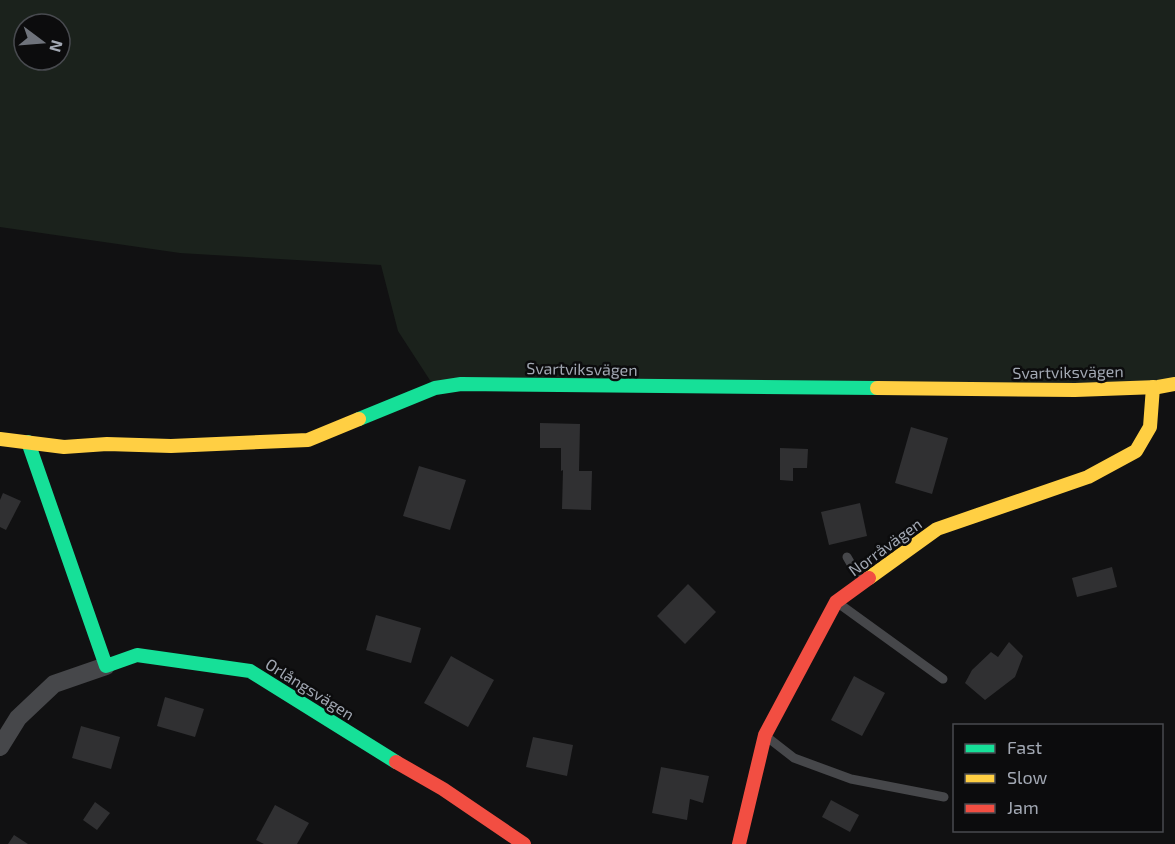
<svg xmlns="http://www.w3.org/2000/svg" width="1175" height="844" viewBox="0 0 1175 844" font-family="'Exo 2',sans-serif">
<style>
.green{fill:#1b221c;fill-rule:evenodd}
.building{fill:#303032}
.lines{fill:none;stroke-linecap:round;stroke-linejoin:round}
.lane{stroke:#46474a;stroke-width:9}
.street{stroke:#46474a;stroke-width:18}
.fast{stroke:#16e098;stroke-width:14}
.slow{stroke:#ffcf43;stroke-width:14}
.jam{stroke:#f24e42;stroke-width:14}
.labels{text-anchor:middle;stroke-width:5;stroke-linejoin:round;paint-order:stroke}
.street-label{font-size:16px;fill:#a2a8b3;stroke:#0c0c0d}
</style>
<rect width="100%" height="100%" fill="#111112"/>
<path class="green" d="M0,0h1175v384l-740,4 -37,-57 -17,-66 -201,-12 -180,-26zM24,24h36v36h-36z"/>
<g class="building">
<path d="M540,423l40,1 -1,47h13l-1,39 -29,-1 1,-39 -2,1v-23h-21z"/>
<path d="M911,427l37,11 -16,56 -37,-11z"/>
<path d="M780,448l28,1 -1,19h-14v13l-13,-1z"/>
<path d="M419,466l47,14 -16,50 -47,-14z"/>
<path d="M3,493l18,8 -15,29 -6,-3v-27z"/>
<path d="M860,503l7,33 -38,9 -8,-33z"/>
<path d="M1112,567l5,20 -40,10 -5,-19z"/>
<path d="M688,584l28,28 -31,32 -28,-28z"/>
<path d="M376,615l45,13 -10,35 -45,-13z"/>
<path d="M1009,642l14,14 -8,21 -30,23 -20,-17 7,-13 19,-18 7,5z"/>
<path d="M451,656l43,24 -26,47 -44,-24z"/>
<path d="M854,676l31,17 -23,43 -31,-16z"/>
<path d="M165,697l39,12 -9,28 -38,-11z"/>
<path d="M81,726l39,11 -9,32 -39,-11z"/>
<path d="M533,737l40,8 -6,31 -41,-9z"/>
<path d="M661,767l48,9 -6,27 -13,-4 -3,21 -35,-7z"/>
<path d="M831,800l28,15 -9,17 -28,-15z"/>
<path d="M95,802l15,11 -13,17 -14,-10z"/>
<path d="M275,805l34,18 -12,21h-33l-8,-4z"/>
<path d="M14,835l14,9h-20z"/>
</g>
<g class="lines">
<g class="lane">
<path d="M847,557l14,24"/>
<path d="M838,603l105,76"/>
<path d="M767,737l27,21 57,21 93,18"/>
</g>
<path class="street" d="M0,747l18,-29 36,-34 52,-18"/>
<g class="fast">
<path d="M359,419l76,-31 26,-4 416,4"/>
<path d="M28,442l78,224 31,-11 113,16 146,91"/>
</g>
<g class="slow">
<path d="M877,388l198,2 83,-3 17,-3"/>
<path d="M0,439l64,8 43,-3 64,2 137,-6 51,-21"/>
<path d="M869,578l68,-49 151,-52 48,-26 14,-24 3,-40"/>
</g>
<g class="jam">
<path d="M396,762l47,27 81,55"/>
<path d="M739,844l26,-109 71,-133 33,-24"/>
</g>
</g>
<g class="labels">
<g class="street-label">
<text transform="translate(582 369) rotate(1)" y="6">Svartviksvägen</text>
<text transform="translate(1068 372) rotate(-1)" y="6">Svartviksvägen</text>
<text transform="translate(885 547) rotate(-36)" y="6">Norråvägen</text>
<text transform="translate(310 689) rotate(32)" y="6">Orlångsvägen</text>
</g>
</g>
<rect x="953" y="724" width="210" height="108" fill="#0c0c0d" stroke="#484a4f" stroke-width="1.5"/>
<rect x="965" y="744" width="30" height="9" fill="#16e098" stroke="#484a4f" stroke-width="1.5"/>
<text x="1007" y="754" font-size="18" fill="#a2a8b3">Fast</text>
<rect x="965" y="774" width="30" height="9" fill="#ffcf43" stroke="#484a4f" stroke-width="1.5"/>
<text x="1007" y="784" font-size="18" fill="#a2a8b3">Slow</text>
<rect x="965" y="804" width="30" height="9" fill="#f24e42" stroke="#484a4f" stroke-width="1.5"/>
<text x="1007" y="814" font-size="18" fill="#a2a8b3">Jam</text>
<g transform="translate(42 42) rotate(106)"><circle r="28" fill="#0c0c0d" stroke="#484a4f" stroke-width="1.5"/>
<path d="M0-4.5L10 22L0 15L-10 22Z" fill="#6f737b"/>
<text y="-9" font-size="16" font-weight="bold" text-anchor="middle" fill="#a2a8b3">N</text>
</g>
</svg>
